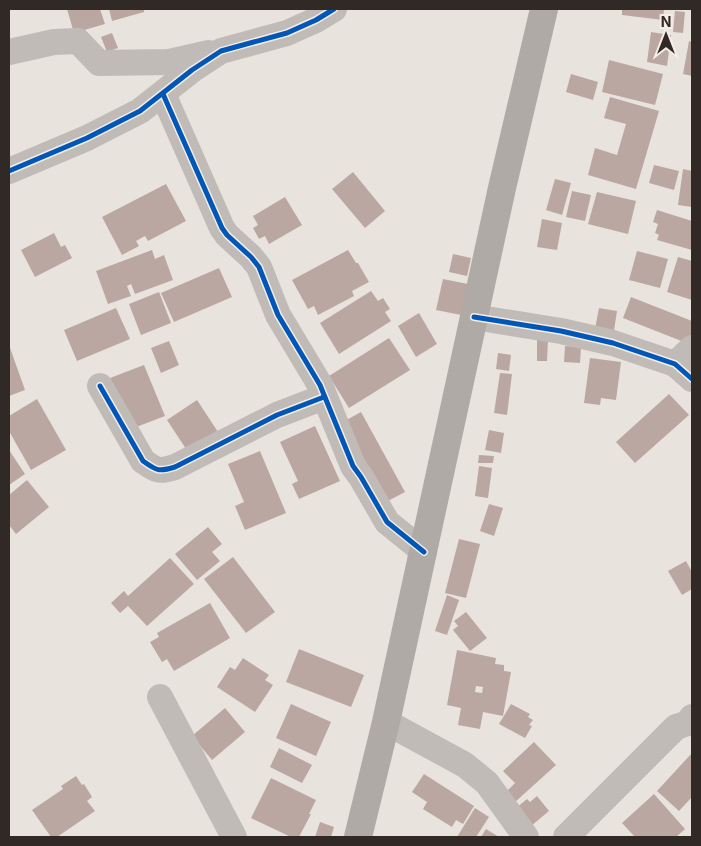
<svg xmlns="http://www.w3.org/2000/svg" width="701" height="846" viewBox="0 0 701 846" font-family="Inter,sans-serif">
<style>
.building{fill:#bba7a1;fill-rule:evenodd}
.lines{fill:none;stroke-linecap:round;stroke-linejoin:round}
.minor{stroke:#c1bbb7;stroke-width:26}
.major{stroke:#b0aaa6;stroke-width:28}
.cycleway-casing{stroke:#f6ede4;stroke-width:8}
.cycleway{stroke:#0057b8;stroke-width:5}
</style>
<rect width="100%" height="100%" fill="#e9e3de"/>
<g class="building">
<path d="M67,9h33l5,15 -31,9z"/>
<path d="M109,9h35v3l-32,9z"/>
<path d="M622,9h42l-1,11 -41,-5z"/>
<path d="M675,11l10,1 -2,21 -10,-1z"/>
<path d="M651,32l20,3 -4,31 -20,-4z"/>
<path d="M112,33l6,15 -11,4 -6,-15z"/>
<path d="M689,41l3,1v34l-9,-2z"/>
<path d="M609,60l54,14 -8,31 -53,-13z"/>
<path d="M571,74l27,8 -5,18 -27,-8z"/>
<path d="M610,97l49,14 -23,78 -48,-14 7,-27 22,7 9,-31 -22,-6z"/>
<path d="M654,165l25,6 -5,19 -25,-7z"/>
<path d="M683,169l9,2v36l-14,-2z"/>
<path d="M353,172l32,39 -20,17 -33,-39z"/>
<path d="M555,179l16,4 -9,32 -16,-5z"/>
<path d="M166,184l20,37 -38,20 -3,-5 -9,5 3,5 -17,9 -20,-38z"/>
<path d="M572,191l19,4 -6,26 -19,-4z"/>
<path d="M597,192l39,9 -8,33 -40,-10z"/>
<path d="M285,197l17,28 -33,19 -4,-8 -6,3 -6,-11 5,-3 -5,-9z"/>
<path d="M657,210l35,11v29l-35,-10 2,-5 -4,-2 3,-9 -5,-2z"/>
<path d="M542,219l20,4 -5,27 -20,-3z"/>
<path d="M54,233l7,14 4,-2 7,13 -37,19 -14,-27z"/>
<path d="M152,250l3,9 9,-4 9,25 -38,14 -4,-10 -4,2 4,10 -23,8 -12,-33z"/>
<path d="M348,250l8,13h2l11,19 -17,9 2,5 -36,19 -4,-9 -6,3 -16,-29z"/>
<path d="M637,251l31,8 -8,29 -31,-8z"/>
<path d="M453,254l18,4 -4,18 -18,-4z"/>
<path d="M678,257l14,4v39l-25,-8z"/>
<path d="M219,268l13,29 -58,25 -13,-29z"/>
<path d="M443,279l25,5 -7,31 -25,-5z"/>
<path d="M371,291l7,10 5,-3 7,11 -5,3 6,9 -52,33 -19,-31z"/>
<path d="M159,292l12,31 -30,12 -12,-31z"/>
<path d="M631,297l61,24v14l-3,9 -66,-26z"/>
<path d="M116,308l14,31 -53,22 -13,-31z"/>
<path d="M599,308l18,3 -4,26 -19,-3z"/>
<path d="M419,313l18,31 -21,13 -18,-31z"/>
<path d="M389,338l21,32 -61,38 -20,-32z"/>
<path d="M537,339l11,1 -1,21h-10z"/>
<path d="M169,341l10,24 -18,8 -10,-25z"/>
<path d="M9,345l16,45 -16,6z"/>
<path d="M565,346l16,1 -1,16 -16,-1z"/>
<path d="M498,353l13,2 -2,16 -13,-2z"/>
<path d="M590,358l31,4 -5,38 -15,-2 -1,7 -16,-2z"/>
<path d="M144,365l21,51 -34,13 -21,-51z"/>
<path d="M500,373l12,1 -5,41 -13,-2z"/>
<path d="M669,394l20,21 -54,48 -19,-21z"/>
<path d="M37,399l29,51 -35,20 -22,-39v-15z"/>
<path d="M197,400l21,32 -30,20 -21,-32z"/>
<path d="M361,412l44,80 -19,10 -43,-80z"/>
<path d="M315,426l25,55 -41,18 -7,-15 6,-3 -18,-39z"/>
<path d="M489,430l15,3 -3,20 -16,-3z"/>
<path d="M9,450l16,24 -16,11z"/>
<path d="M260,451l26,62 -41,17 -10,-24 9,-4 -16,-38z"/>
<path d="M479,455l15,1 -1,7h-15z"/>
<path d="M479,466l13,2 -4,30 -13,-2z"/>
<path d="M27,480l22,27 -33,27 -7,-9v-30z"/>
<path d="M489,504l14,4 -9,28 -14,-5z"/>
<path d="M208,527l14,17 -10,8 8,9 -23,19 -22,-26z"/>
<path d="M459,539l21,5 -14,54 -21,-5z"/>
<path d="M233,557l42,55 -29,21 -42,-54z"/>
<path d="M170,558l24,26 -47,42 -19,-20 -8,7 -9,-10 13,-12 4,5z"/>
<path d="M686,561l6,11v17l-10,6 -14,-24z"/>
<path d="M447,595l12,5 -12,35 -12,-4z"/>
<path d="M210,603l20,35 -56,33 -7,-12 -5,3 -12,-20 9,-5 -2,-4z"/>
<path d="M466,612l21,26 -17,13 -17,-21 5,-4 -4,-5z"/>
<path d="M299,649l65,26 -13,32 -65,-25z"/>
<path d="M457,650l39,8 -1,6 9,1v6l7,1 -8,44 -20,-4 -3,17 -22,-4 3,-17 -14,-3zM476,686l7,1 -1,6 -7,-1z"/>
<path d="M243,658l26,17 -4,5 8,5 -18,27 -38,-25 13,-20 5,3z"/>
<path d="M291,704l40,18 -15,34 -40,-18z"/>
<path d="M511,704l19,10 -2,3 5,3 -4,5 3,1 -7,12 -26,-14z"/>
<path d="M225,708l20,24 -33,28 -20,-24z"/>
<path d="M534,742l22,23 -42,38 -9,-10 10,-10 -12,-12z"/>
<path d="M279,748l33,17 -10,18 -32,-16z"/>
<path d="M692,753v44l-13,14 -22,-20z"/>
<path d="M424,774l50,32 -11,18 -7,-4 -4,7 -29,-18 4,-7 -15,-10z"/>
<path d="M76,776l6,9 2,-1 8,13 -5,4 8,10 -38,26h-6l-19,-27 31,-21 -2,-3z"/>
<path d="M271,778l45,22 -7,14h2l-12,23h-8l-40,-19z"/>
<path d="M654,794l31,35 -9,8h-41l-13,-14z"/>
<path d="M537,796l12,15 -18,15 -15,-18 11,-9 3,3z"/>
<path d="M475,808l14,9 -13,20h-19z"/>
<path d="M320,822l14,5 -3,10h-16z"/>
<path d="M486,829l13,8h-18z"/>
</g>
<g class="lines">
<g class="minor">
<path d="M9,52l45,-10 24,-1 21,22 70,-1 40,-9"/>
<path d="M163,94l59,134 5,7 24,22 8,10 19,48 42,70 33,81 8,11 26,45 37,30"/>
<path d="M9,171l78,-33 53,-27 52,-41 29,-19 66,-18 29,-13 18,-11"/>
<path d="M474,317l87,14 52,12 62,21 17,15"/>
<path d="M675,364l17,-16"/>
<path d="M100,386l43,75c14,10 16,11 32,6l102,-52 47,-18"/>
<path d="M160,697l74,140"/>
<path d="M386,722l79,43 22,18 39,54"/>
<path d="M566,837l110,-110 12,-4 4,-6"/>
</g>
<path class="major" d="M358,837l28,-115 116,-534 42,-179"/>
<g class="cycleway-casing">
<g id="cycleway">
<path d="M163,94l59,134 5,7 24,22 8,10 19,48 42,70 33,81 8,11 26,45 37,30"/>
<path d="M9,171l78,-33 53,-27 52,-41 29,-19 66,-18 29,-13 18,-11"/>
<path d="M474,317l87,14 52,12 62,21 17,15"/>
<path d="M100,386l43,75c14,10 16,11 32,6l102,-52 47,-18"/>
</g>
</g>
<use href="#cycleway" class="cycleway"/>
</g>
<rect width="701" height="846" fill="none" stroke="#312926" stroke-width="20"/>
<g transform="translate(666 35)" stroke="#f6ede4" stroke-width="4" paint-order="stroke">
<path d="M0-4L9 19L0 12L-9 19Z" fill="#312926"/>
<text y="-8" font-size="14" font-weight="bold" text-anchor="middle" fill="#312926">N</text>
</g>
</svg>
